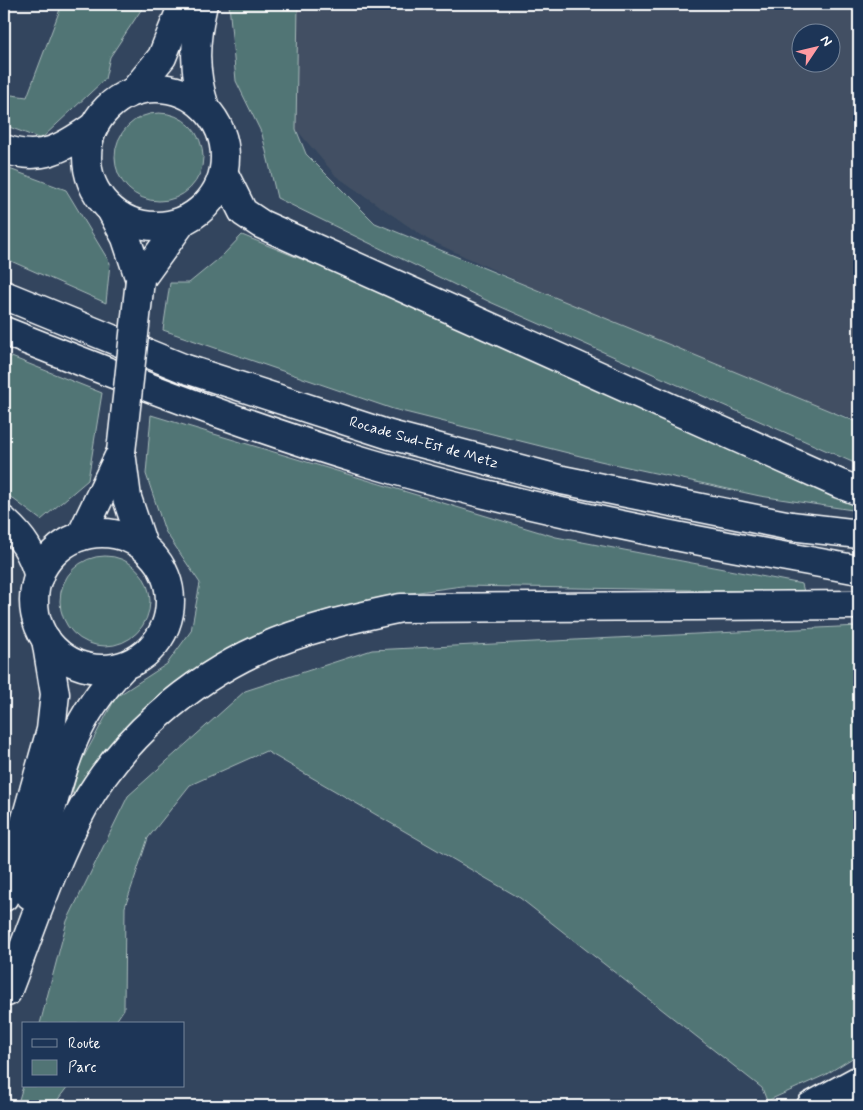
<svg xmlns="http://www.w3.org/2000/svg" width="863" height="1110" viewBox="0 0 863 1110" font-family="Mynerve,sans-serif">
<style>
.built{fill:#425063;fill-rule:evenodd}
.green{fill:#517475;stroke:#a8baba}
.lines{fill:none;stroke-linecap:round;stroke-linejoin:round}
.secondary-casing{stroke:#fff;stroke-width:31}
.primary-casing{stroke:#fff;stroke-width:31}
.highway-casing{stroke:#fff;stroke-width:31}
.secondary{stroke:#1d3557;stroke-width:28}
.primary{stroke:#1d3557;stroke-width:28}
.highway{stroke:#1d3557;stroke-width:28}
.primary-bridge-casing{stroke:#fff;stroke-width:31;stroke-linecap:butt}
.primary-bridge{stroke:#1d3557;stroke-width:28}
.labels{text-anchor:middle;stroke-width:5;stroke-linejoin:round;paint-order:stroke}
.street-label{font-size:15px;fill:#fff;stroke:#1d3557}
</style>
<rect width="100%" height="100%" fill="#33455e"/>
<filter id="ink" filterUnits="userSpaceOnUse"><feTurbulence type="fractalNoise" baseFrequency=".02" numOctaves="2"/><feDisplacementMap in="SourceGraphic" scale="10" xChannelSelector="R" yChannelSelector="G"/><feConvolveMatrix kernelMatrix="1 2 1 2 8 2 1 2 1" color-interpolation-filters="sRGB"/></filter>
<g filter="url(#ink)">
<path class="built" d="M292,4h567v416l-134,-43 -298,-138 -91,-63 -40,-47zM800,32h30v30h-30z"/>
<g class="green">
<path d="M62,4h83l-35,53 -5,22 -64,60 -37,-14v-31l23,3z"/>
<path d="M229,4h69l-2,125 10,25 69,69 484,200v42l-369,-163 -213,-104 -15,-64 -26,-53z"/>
<circle cx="159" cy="157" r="44"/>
<path d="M4,167l62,23 44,73 -4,40 -102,-45z"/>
<path d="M242,235l113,46 504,220v10l-99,-15 -160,-35 -207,-52 -230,-79 7,-47h19l33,-27z"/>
<path d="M4,354l98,39 -14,87 -47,40 -37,-28z"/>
<path d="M151,415l405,122 246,47 2,8 -342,-6 -80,11 -86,23 -68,30 -149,143h-7l8,-29 36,-67 51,-33 24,-33 9,-48 -35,-52 -19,-57z"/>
<circle cx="105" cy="601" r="45"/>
<path d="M859,626v428l-34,21 -58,26 -5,-13 -242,-190 -254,-147 -76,34 -42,53 -23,69 -1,102 -10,15h-74l27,-103 61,-125 117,-105 127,-41z"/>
<path d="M24,1083v3h44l-15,20h-36z"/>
</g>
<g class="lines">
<g class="secondary-casing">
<path id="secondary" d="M811,1106l48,-26"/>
</g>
<g class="primary-casing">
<g id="primary">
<path d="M203,4c-9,39 -10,66 2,104"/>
<circle cx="156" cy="157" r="69"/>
<path d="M134,91l28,-34 21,-53"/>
<path d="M111,210l15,28 14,42"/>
<path d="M140,280l42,-58"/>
<path d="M121,452l6,46 16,48"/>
<circle cx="102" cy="601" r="68"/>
<path d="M81,536l40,-84"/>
</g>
</g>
<g class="highway-casing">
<g id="highway">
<path d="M4,149c37,13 59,-1 89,-22"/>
<path d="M224,174l19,38 18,12 579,260 19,7"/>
<path d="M4,295l179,73 207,67 172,45 229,46 68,8"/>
<path d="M4,331c121,48 241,95 366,132 160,47 325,78 489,107"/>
<path d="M4,521c20,18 27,30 35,55"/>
<path d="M30,895c13,-52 24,-106 44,-156 11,-26 30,-52 49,-72"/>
<path d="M4,897l47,-167 4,-36 -9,-55"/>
<path d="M7,992c24,-61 45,-128 77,-186 38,-67 105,-125 176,-157 44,-20 93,-31 141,-41l458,-3"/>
</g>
</g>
<use href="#secondary" class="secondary"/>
<use href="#primary" class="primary"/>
<use href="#highway" class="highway"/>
<g class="primary-bridge-casing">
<path id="primary-bridge" d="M121,452l19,-172"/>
</g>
<use href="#primary-bridge" class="primary-bridge"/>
</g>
</g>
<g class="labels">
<g class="street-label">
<text transform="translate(424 442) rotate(16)" y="5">Rocade Sud-Est de Metz</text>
</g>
</g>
<rect width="863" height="1110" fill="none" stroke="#1d3557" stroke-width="20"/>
<rect x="10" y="10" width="843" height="1090" fill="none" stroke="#fff" stroke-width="2" filter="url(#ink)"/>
<rect x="22" y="1022" width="162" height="65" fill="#1d3557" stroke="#77869a"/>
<rect x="32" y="1039" width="25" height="8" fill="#1d3557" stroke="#77869a"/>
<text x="68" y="1048" font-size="15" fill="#ffffff">Route</text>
<rect x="32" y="1060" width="25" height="15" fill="#517475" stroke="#77869a"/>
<text x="68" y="1072" font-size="15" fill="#ffffff">Parc</text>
<g transform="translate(816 48) rotate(55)"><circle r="24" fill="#1d3557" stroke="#77869a"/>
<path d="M0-4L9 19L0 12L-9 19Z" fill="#ff9aa2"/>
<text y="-8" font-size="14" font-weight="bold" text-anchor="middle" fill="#ffffff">N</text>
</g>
</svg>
